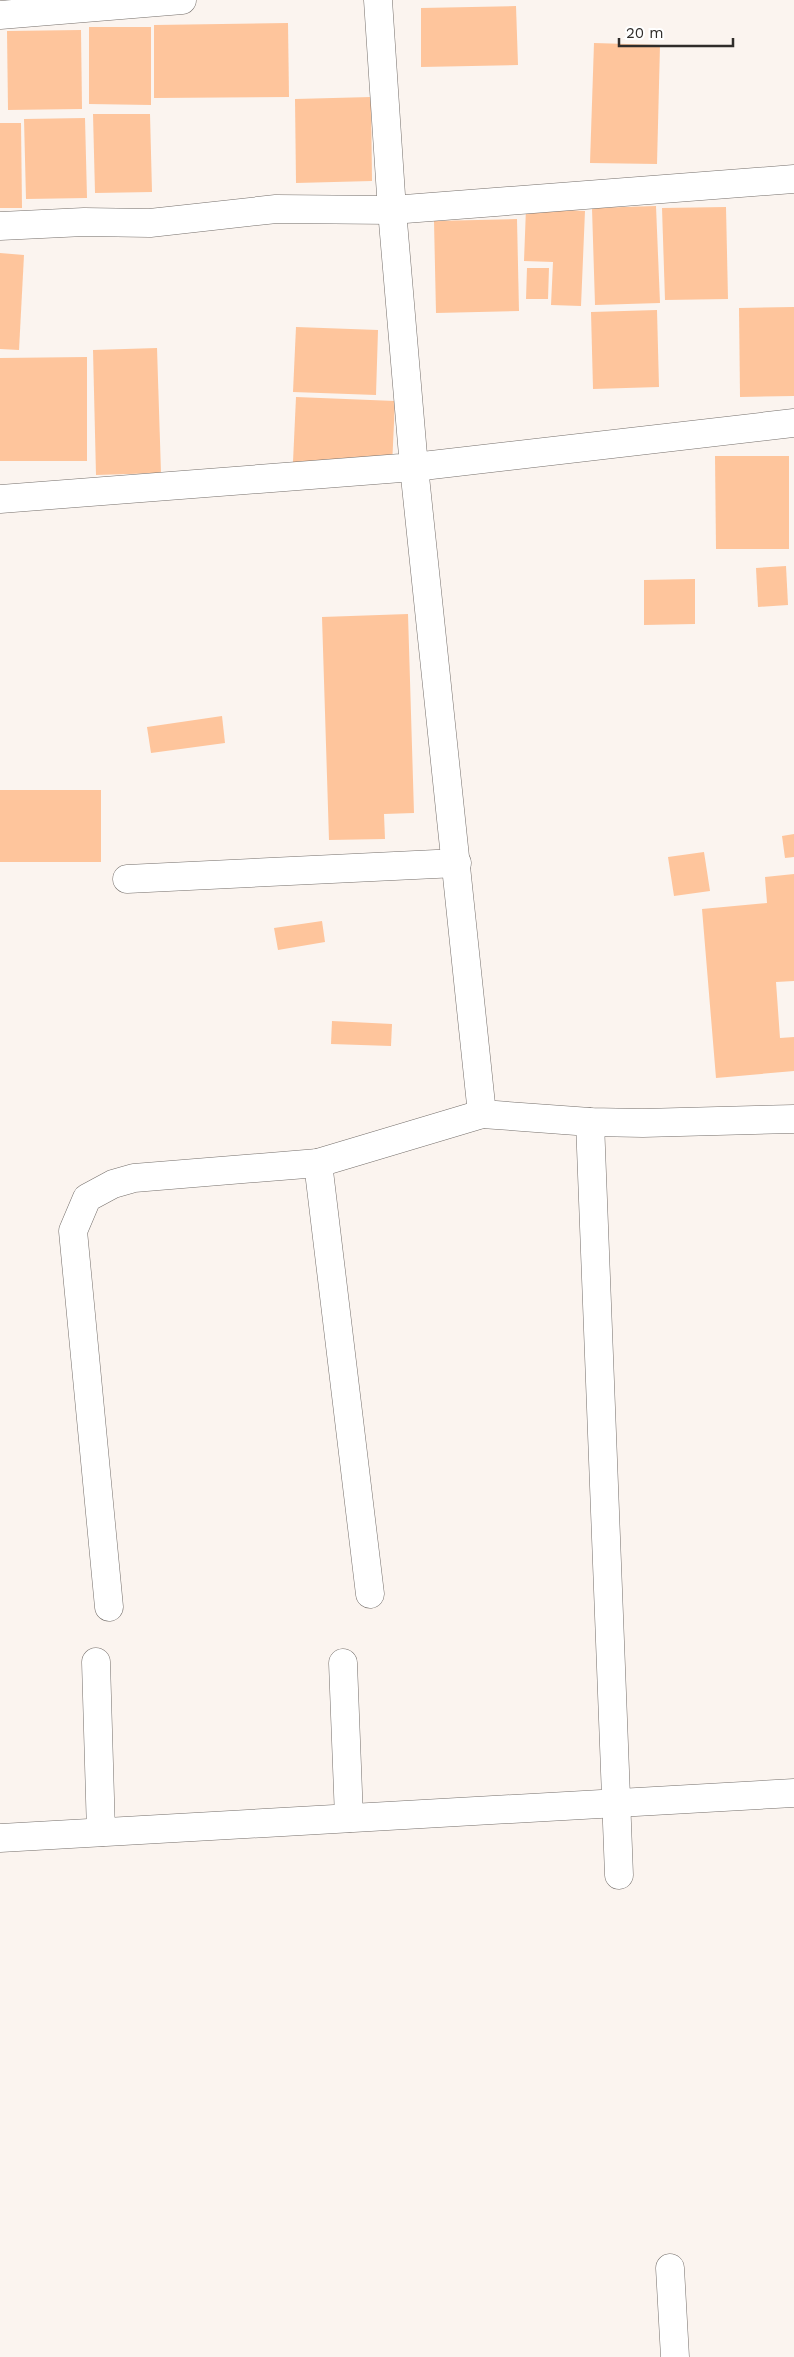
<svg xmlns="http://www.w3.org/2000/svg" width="794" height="2357" viewBox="0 0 794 2357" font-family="'Work Sans',sans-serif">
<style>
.building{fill:#fec59c}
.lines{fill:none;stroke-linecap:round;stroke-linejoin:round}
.minor-casing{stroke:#756f6b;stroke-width:29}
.minor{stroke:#fff;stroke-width:28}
</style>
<rect width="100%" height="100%" fill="#fbf4ef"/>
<g class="building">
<path d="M516,6l2,59 -97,2v-59z"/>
<path d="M288,23l1,74 -135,1v-73z"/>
<path d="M89,27h62v78l-62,-1z"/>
<path d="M81,30l1,79 -74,1 -1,-79z"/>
<path d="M594,43l66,2 -3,119 -67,-1z"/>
<path d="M371,97l1,84 -76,2 -1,-84z"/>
<path d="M93,114h57l2,78 -57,1z"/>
<path d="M85,118l2,80 -61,1 -2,-80z"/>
<path d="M0,123h21l1,85h-22z"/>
<path d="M656,206l4,97 -65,2 -3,-97z"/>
<path d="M726,207l2,92 -63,1 -3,-92z"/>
<path d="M526,208l59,3 -4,95 -30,-1 2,-43 -29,-1z"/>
<path d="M517,219l2,92 -83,2 -2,-92z"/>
<path d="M0,253l24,2 -5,95 -19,-1z"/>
<path d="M527,268h22l-1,31h-22z"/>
<path d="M794,307v89l-54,1 -1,-89z"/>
<path d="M657,310l2,77 -66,2 -2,-77z"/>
<path d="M296,327l82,3 -2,65 -83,-3z"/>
<path d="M157,348l4,125 -65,2 -3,-125z"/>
<path d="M87,357v104h-87v-103z"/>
<path d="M296,397l99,4 -3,65 -99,-4z"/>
<path d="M715,456h74v93h-73z"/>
<path d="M786,566l2,39 -30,2 -2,-39z"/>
<path d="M695,579v45l-51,1v-45z"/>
<path d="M408,614l6,199 -30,1 1,25 -56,1 -7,-223z"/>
<path d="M222,716l3,27 -74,10 -4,-26z"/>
<rect x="0" y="790" width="101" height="72"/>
<path d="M794,834v23l-9,1 -3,-22z"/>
<path d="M704,852l6,39 -36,5 -6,-39z"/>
<path d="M794,874v107l-18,1 4,56 14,-1v34l-78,7 -14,-169 65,-6 -2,-26z"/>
<path d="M322,921l3,21 -47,8 -4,-22z"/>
<path d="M332,1021l60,3 -1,22 -60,-2z"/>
</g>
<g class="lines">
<g class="minor-casing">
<g id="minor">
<path d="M0,15l182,-15"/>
<path d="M0,226l84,-4 66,1 126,-14 116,1 402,-31"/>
<path d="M794,423l-380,44 68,647 108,8 53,1 151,-4"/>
<path d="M0,499l414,-32 -22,-257 -14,-210"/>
<path d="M127,879l330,-16"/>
<path d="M590,1122l29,753"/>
<path d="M318,1163l52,431"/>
<path d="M109,1607l-36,-376 14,-33 26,-14 21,-6 184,-15 164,-49"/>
<path d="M96,1662l5,170"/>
<path d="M343,1663l6,155"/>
<path d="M0,1838l794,-45"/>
<path d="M670,2268l5,89"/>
</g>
</g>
<use href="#minor" class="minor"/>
</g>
<path d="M619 38v8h114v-8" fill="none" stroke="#2f2c2a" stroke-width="2.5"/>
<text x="626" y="38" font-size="15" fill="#2f2c2a" stroke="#ffffff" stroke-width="4" paint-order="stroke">20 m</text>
</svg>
